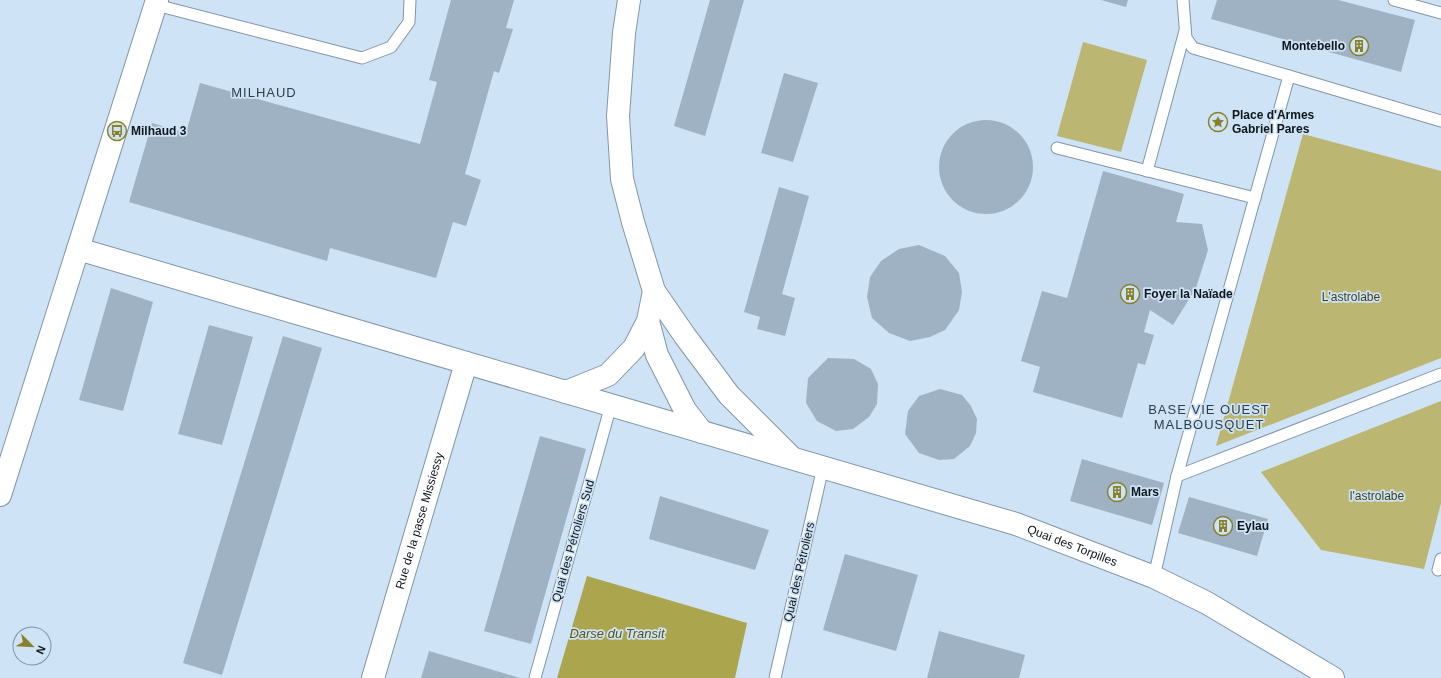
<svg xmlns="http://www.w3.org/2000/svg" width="1441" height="678" viewBox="0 0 1441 678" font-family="Helvetica,sans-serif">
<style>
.green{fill:#bbb671}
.water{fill:#aba54e}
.building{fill:#9eb2c3}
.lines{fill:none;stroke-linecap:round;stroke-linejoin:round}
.lane-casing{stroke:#8396a7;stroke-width:13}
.street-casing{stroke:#8396a7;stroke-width:24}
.secondary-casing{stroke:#8396a7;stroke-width:24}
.lane{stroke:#fff;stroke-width:11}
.street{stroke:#fff;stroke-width:22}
.secondary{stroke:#fff;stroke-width:22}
.labels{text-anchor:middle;stroke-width:3.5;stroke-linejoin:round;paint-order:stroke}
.poi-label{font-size:12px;font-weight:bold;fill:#0e151b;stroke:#cee3f5;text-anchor:start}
.park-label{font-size:12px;fill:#413f19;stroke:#cee3f5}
.street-label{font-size:12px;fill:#0e151b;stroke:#cee3f5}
.neighbourhood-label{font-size:13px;letter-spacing:1px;fill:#2c3d4b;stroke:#cee3f5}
.water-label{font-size:13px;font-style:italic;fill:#585311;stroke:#cee3f5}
</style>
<rect width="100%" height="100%" fill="#cee3f5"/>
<g class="green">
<path d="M1083,42l64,18 -26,92 -64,-16z"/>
<path d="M1303,134l138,37v187l-225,88z"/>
<path d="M1441,401v102l-17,66 -103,-19 -60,-78z"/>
</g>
<path class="water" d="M587,576l160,47 -12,55h-178z"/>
<g class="building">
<path d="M451,0h63l-8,28 7,1 -14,44 -5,-2 -29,103 16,6 -15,46 -13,-4 -17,56 -106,-30 -3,13 -198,-59 23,-79 34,10 14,-50 220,61 17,-62 -8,-2z"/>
<path d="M710,0h34l-39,136 -31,-10z"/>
<path d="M1101,0h27l-2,7z"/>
<path d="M1217,0h121l77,20 -14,52 -190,-53z"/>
<path d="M784,73l34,10 -25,79 -32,-9z"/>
<circle cx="986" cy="167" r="47"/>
<path d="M1103,171l81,23 -8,28 26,2 6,26 -12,38 -23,37 -23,-15 -6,22 10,3 -9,30 -7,-2 -16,55 -89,-26 7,-25 -19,-6 21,-70 25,7z"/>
<path d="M779,187l30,9 -27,98 13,4 -10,38 -28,-7 3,-12 -16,-5z"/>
<path d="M919,245l26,11 14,17 3,19 -3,18 -14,20 -15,7 -20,4 -21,-8 -17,-15 -5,-21 3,-20 11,-16 18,-12z"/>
<path d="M111,288l42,14 -30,109 -44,-11z"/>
<path d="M209,325l44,12 -31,108 -44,-11z"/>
<path d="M283,336l39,12 -100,327 -39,-12z"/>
<path d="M828,358l26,1 17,10 7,15 -1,20 -8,13 -16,12 -17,2 -19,-10 -11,-18 2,-25z"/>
<path d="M940,389l22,6 9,11 6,13 -1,14 -6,13 -16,13 -15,1 -20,-7 -14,-19 3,-23 11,-15z"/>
<path d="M540,436l46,13 -55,195 -47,-13z"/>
<path d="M1082,459l82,24 -12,42 -82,-24z"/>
<path d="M660,496l109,34 -14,40 -106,-31z"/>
<path d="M1189,497l79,22 -11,37 -79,-23z"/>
<path d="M845,554l73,21 -22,76 -73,-21z"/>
<path d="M939,631l86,24 -6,23h-92z"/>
<path d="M429,651l91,27h-99z"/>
</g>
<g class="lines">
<g class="lane-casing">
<g id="lane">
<path d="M1183,0l3,38 7,10 96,28"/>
<path d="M1394,0l47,13"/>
<path d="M156,5l206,53 29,-11 18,-25 1,-22"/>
<path d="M1057,148l198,50"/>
<path d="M1147,171l38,-140"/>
<path d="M1177,476l264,-102"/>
<path d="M1438,570l3,-11"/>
<path d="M1154,577l23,-101 112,-400 152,45"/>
<path d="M535,678l76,-273"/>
<path d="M775,678l48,-211"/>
</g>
</g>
<g class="street-casing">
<g id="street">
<path d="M0,495l78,-246"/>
<path id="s1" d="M373,678l93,-315"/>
</g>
</g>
<g class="secondary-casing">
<g id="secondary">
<path id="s2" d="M157,0l-79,249 938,275 138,53 53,26 126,75"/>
<path d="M629,0l-5,33 -6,83 4,63 11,43 21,69 31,45 44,59 61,61"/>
<path d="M648,321l9,34 28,55 17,22"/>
<path d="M566,392l42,-17 26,-27 14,-27 6,-30"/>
</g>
</g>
<use href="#lane" class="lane"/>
<use href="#street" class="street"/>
<use href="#secondary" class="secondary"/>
</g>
<defs>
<g id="building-ring" transform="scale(1)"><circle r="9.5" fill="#cee3f5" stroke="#888129" stroke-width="1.5"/><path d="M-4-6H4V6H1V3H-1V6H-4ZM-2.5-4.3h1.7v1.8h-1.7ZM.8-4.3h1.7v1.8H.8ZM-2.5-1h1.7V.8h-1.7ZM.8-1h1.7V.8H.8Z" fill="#888129"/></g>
<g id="sight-ring" transform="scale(1)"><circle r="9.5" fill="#cee3f5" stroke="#888129" stroke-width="1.5"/><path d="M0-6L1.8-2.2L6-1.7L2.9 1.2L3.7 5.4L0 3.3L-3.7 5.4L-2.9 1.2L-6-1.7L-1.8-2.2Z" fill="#888129"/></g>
<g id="bus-ring" transform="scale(1)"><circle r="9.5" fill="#cee3f5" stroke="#888129" stroke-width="1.5"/><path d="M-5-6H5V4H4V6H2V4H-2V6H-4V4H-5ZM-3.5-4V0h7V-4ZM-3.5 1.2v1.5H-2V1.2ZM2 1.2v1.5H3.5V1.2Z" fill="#888129"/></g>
</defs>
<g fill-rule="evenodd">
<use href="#building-ring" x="1359" y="46"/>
<use href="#sight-ring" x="1218" y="122"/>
<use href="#bus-ring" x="117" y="131"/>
<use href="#building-ring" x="1130" y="294"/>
<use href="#building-ring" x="1117" y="492"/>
<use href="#building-ring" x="1223" y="526"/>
</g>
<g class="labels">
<g class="poi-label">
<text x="1345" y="50" text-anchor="end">Montebello</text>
<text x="1232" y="119">Place d'Armes<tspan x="1232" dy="14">Gabriel Pares</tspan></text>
<text x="131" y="135">Milhaud 3</text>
<text x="1144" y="298">Foyer la Naïade</text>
<text x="1131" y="496">Mars</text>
<text x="1237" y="530">Eylau</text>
</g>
<g class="park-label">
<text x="1351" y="301">L'astrolabe</text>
<text x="1377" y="500">l'astrolabe</text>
</g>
<g class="street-label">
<text dy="4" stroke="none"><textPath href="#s1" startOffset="164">Rue de la passe Missiessy</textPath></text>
<text transform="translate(573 541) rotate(-74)" y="4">Quai des Pétroliers Sud</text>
<text dy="4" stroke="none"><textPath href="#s2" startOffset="1299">Quai des Torpilles</textPath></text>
<text transform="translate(799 572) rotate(-77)" y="4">Quai des Pétroliers</text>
</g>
<g class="neighbourhood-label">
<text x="264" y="97">MILHAUD</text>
<text x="1209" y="414">BASE VIE OUEST<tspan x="1209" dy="15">MALBOUSQUET</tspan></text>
</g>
<g class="water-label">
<text x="617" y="638">Darse du Transit</text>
</g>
</g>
<g transform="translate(32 646) rotate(114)"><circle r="19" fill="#cee3f5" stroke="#81919e"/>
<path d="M0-3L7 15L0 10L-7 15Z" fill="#888129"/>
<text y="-6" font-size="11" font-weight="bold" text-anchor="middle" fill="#0e151b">N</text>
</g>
</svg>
